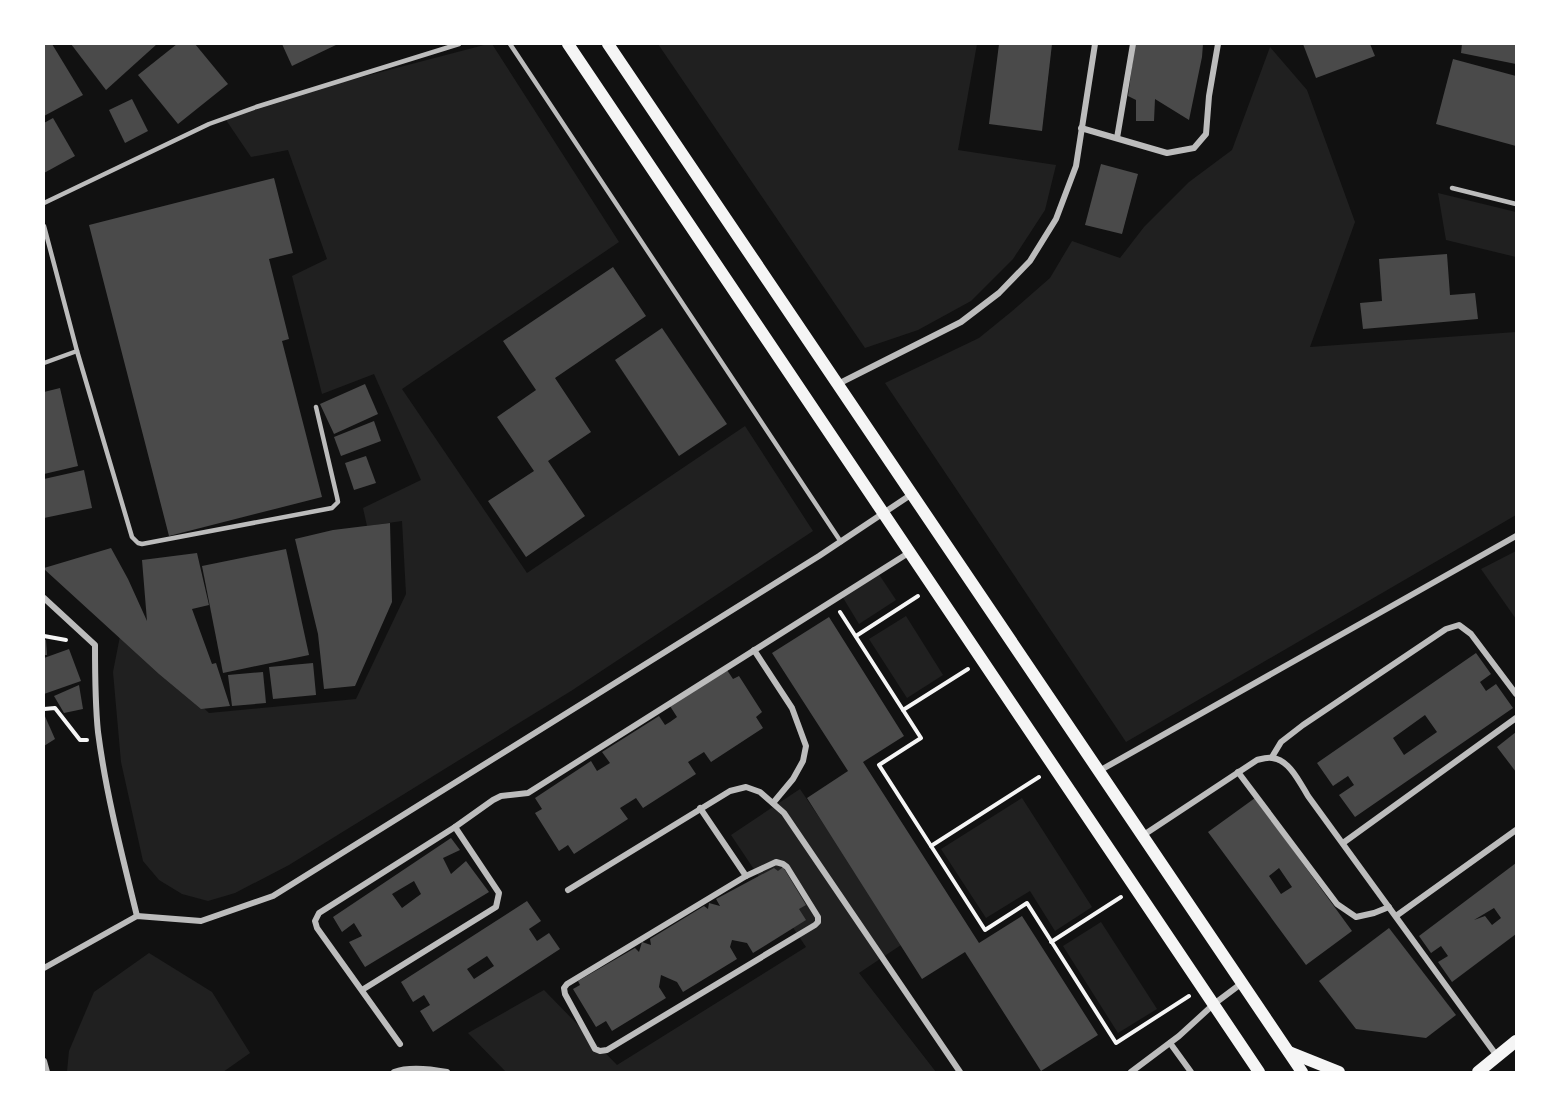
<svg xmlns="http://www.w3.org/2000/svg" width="1560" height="1116" viewBox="0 0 1560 1116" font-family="Karla,sans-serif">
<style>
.green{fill:#202020}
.building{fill:#4a4a4a;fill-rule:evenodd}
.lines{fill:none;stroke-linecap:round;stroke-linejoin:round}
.path{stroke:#f5f5f5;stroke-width:4}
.service{stroke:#bcbcbc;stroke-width:4.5}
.minor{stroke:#bcbcbc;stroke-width:6}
.secondary{stroke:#f5f5f5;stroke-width:12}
</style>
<rect width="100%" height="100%" fill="#111"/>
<g class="green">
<path d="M488,44h4l127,198 -217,147 125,184 218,-147 68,105 -242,160 -282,174 -54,28 -27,8 -26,-7 -23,-14 -16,-19 -22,-99 -8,-90 8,-41 88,82 147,-14 50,-105 -4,-73 -35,5 -4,-18 58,-28 -47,-106 -52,20 -30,-118 35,-17 -39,-109 -37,7 -25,-37 48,-20z"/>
<path d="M658,44h319l-19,106 98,15 -11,45 -32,49 -42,42 -53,29 -53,18z"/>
<path d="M1270,47l37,43 48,132 -45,125 206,-15v183l-390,227 -241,-359 94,-45 32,-26 39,-34 22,-37 48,17 24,-31 45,-45 43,-32z"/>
<path d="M1438,193l78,19v45l-70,-17z"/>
<path d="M1516,551v68l-35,-50z"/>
<path d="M878,573l18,27 -37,24 -17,-28z"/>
<path d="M906,616l37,59 -36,23 -38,-59z"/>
<path d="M800,789l104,154 -45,30 77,99h-430l-38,-39 76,-43 73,75 189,-118 -75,-112z"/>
<path d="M1022,798l70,109 -37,24 -25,-40 -44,27 -45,-69z"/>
<path d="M1101,922l56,87 -39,24 -55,-87z"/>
<path d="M149,953l63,39 38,61 -27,19h-156l2,-21 25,-59z"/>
</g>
<g class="building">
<path d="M44,44h8l31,51 -39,21z"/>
<path d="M71,44h86l-51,46z"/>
<path d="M177,44h18l33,40 -50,40 -40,-49z"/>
<path d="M282,44h56l-46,22z"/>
<path d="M999,44h53l-10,87 -53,-7z"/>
<path d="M1135,44h68l-1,13 -13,63 -34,-21 -1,22h-18v-21l-8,-4z"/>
<path d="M1303,44h67l5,12 -59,22z"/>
<path d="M1462,44h54v20l-55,-11z"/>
<path d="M1453,59l63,17v70l-80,-22z"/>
<path d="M132,99l16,32 -23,12 -16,-33z"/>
<path d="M53,118l22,38 -31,17v-50z"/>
<path d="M1101,164l37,10 -16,60 -37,-9z"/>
<path d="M274,178l19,75 -24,6 20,80 -7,2 40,156 -153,39 -80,-311z"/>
<path d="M1447,254l3,41 25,-2 3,26 -115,10 -3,-26 22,-2 -3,-42z"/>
<path d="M613,267l33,49 -91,62 36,54 -43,29 37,55 -59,41 -38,-56 46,-30 -37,-54 39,-27 -33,-49z"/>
<path d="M662,328l65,96 -48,32 -64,-96z"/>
<path d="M365,384l13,30 -44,20 -14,-30z"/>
<path d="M60,388l18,78 -34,8v-82z"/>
<path d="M374,421l7,20 -40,15 -7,-19z"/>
<path d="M366,456l10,27 -22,7 -9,-27z"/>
<path d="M84,470l8,38 -48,10v-39z"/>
<path d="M390,523l2,79 -37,84 -31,3 -6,-55 -23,-95 38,-9z"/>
<path d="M111,548l17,31 19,42 -5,-61 55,-7 12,52 -17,4 20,55 4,-1 14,43 -29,3 -42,-35 -115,-105v-1z"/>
<path d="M286,549l23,106 -86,18 -21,-107z"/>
<path d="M829,617l75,119 -41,26 116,181 43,-27 76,119 -57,36 -76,-119 -43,27 -115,-181 41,-27 -76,-118z"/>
<path d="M44,639l2,1 1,15h-3z"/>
<path d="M69,649l12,32 -37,13v-36z"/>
<path d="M1476,653l15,21 -11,8 6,9 10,-7 17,24 -158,109 -16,-22 15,-10 -6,-9 -15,10 -16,-23zM1425,715l12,17 -33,23 -11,-17z"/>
<path d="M313,663l3,32 -43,4 -4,-32z"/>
<path d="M727,670l6,9 6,-3 23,36 -6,5 7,11 -52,34 -7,-10 -16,10 8,12 -53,34 -7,-10 -16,10 8,11 -54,35 -6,-9 -9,6 -24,-38 7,-4 -7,-11 56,-37 6,10 13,-8 -8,-11 57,-36 6,9 5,-3 7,-5 -7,-11z"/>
<path d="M263,672l3,31 -34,3 -4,-31z"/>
<path d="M79,685l4,24 -19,4 -10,-17z"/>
<path d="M44,714l11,25 -11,7z"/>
<path d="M1516,732v40l-19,-25z"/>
<path d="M1255,798l97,133 -46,34 -98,-133zM1279,868l13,19 -11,7 -12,-18z"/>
<path d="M451,838l9,12 -17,8 8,16 15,-13 23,31 -124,75 -16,-25 13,-6 -8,-13 -12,9 -9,-15zM414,881l7,13 -19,14 -10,-14z"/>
<path d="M1516,863v71l-64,48 -14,-20 10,-6 -7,-10 -10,7 -12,-17zM1494,908l7,10 -9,7 -7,-9 -11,4z"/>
<path d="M783,867l23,38 -7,4 7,11 -53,33 -6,-10 -15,-3 -2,7 7,12 -54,33 -6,-10 -16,-7 -2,12 7,11 -54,33 -6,-10 -10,6 -23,-38 7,-4 -2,-4 57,-33 4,4 3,-10 9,3 -1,-6 54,-33 4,3 1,-6 11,3 -4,-7 58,-31 4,3z"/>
<path d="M527,901l14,20 -12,8 8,12 12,-8 11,16 -127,83 -13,-21 10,-6 -6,-10 -11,7 -12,-20zM487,956l7,10 -20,13 -7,-10z"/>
<path d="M1389,928l67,87 -30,23 -70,-9 -37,-48z"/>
</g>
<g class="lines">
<g class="path">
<path d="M840,612l81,126 -42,27 106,165 42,-27 89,140 73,-47"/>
<path d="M44,636l22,4"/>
<path d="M856,636l62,-40"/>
<path d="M44,709l11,-1 25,32h7"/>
<path d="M903,710l65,-41"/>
<path d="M931,846l108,-69"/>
<path d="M1051,942l70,-45"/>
</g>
<g class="service">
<path d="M510,44l331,498"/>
<path d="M1452,188l64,16"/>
<path d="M44,203l165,-79 47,-17 203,-63"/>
<path d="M44,226l33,125 55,186 6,6 4,1 190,-36 6,-6 -1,-5 -21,-90"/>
<path d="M44,363l33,-12"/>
</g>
<g class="minor">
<path d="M1081,128l86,25 27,-5 12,-14 3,-38 9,-52"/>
<path d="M1117,138l16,-94"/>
<path d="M838,384l123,-62 38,-29 31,-32 26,-42 20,-53 19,-122"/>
<path d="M44,598l51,47c0,29 0,58 3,87 8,62 24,123 39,184"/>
<path d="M754,650l38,58 14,38 -3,15 -10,18 -20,24"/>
<path d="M1272,757l9,-15 22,-17 143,-96 13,-4 12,9 45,60"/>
<path d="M1099,771l417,-235"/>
<path d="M1238,772l99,132 19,13 18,-4 15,-6"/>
<path d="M700,808l46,68"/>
<path d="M1142,836l115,-76c4,-1 10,-3 15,-2 17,1 28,25 36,38l189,260"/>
<path d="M1343,843l173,-125"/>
<path d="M776,862l7,2 4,3 31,50v5l-3,3 -208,125 -7,1 -5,-2 -30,-55 -1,-6 3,-4 179,-108z"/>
<path d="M568,890l162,-99 16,-4 14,5 24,21 176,259"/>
<path d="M1396,916l120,-86"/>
<path d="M44,968l93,-52 64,5 72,-25 546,-340 93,-62"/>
<path d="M362,990l134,-83 3,-14 -44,-66"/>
<path d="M1170,1043l21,29"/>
<path d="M400,1044l-83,-116 -2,-7 4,-8 136,-86 38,-27 8,-4 27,-3 382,-241"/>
<path d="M44,1061l3,11"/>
<path d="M394,1072c16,-6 37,-3 53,0"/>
<path d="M1131,1072l48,-36 35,-32 28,-21"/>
</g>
<g class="secondary">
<path d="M568,44l691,1028"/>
<path d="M608,44l694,1028"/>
<path d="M1289,1052l50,20"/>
<path d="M1478,1072l38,-31"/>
</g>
</g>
<rect width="1560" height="1116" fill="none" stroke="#ffffff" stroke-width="90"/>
</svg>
